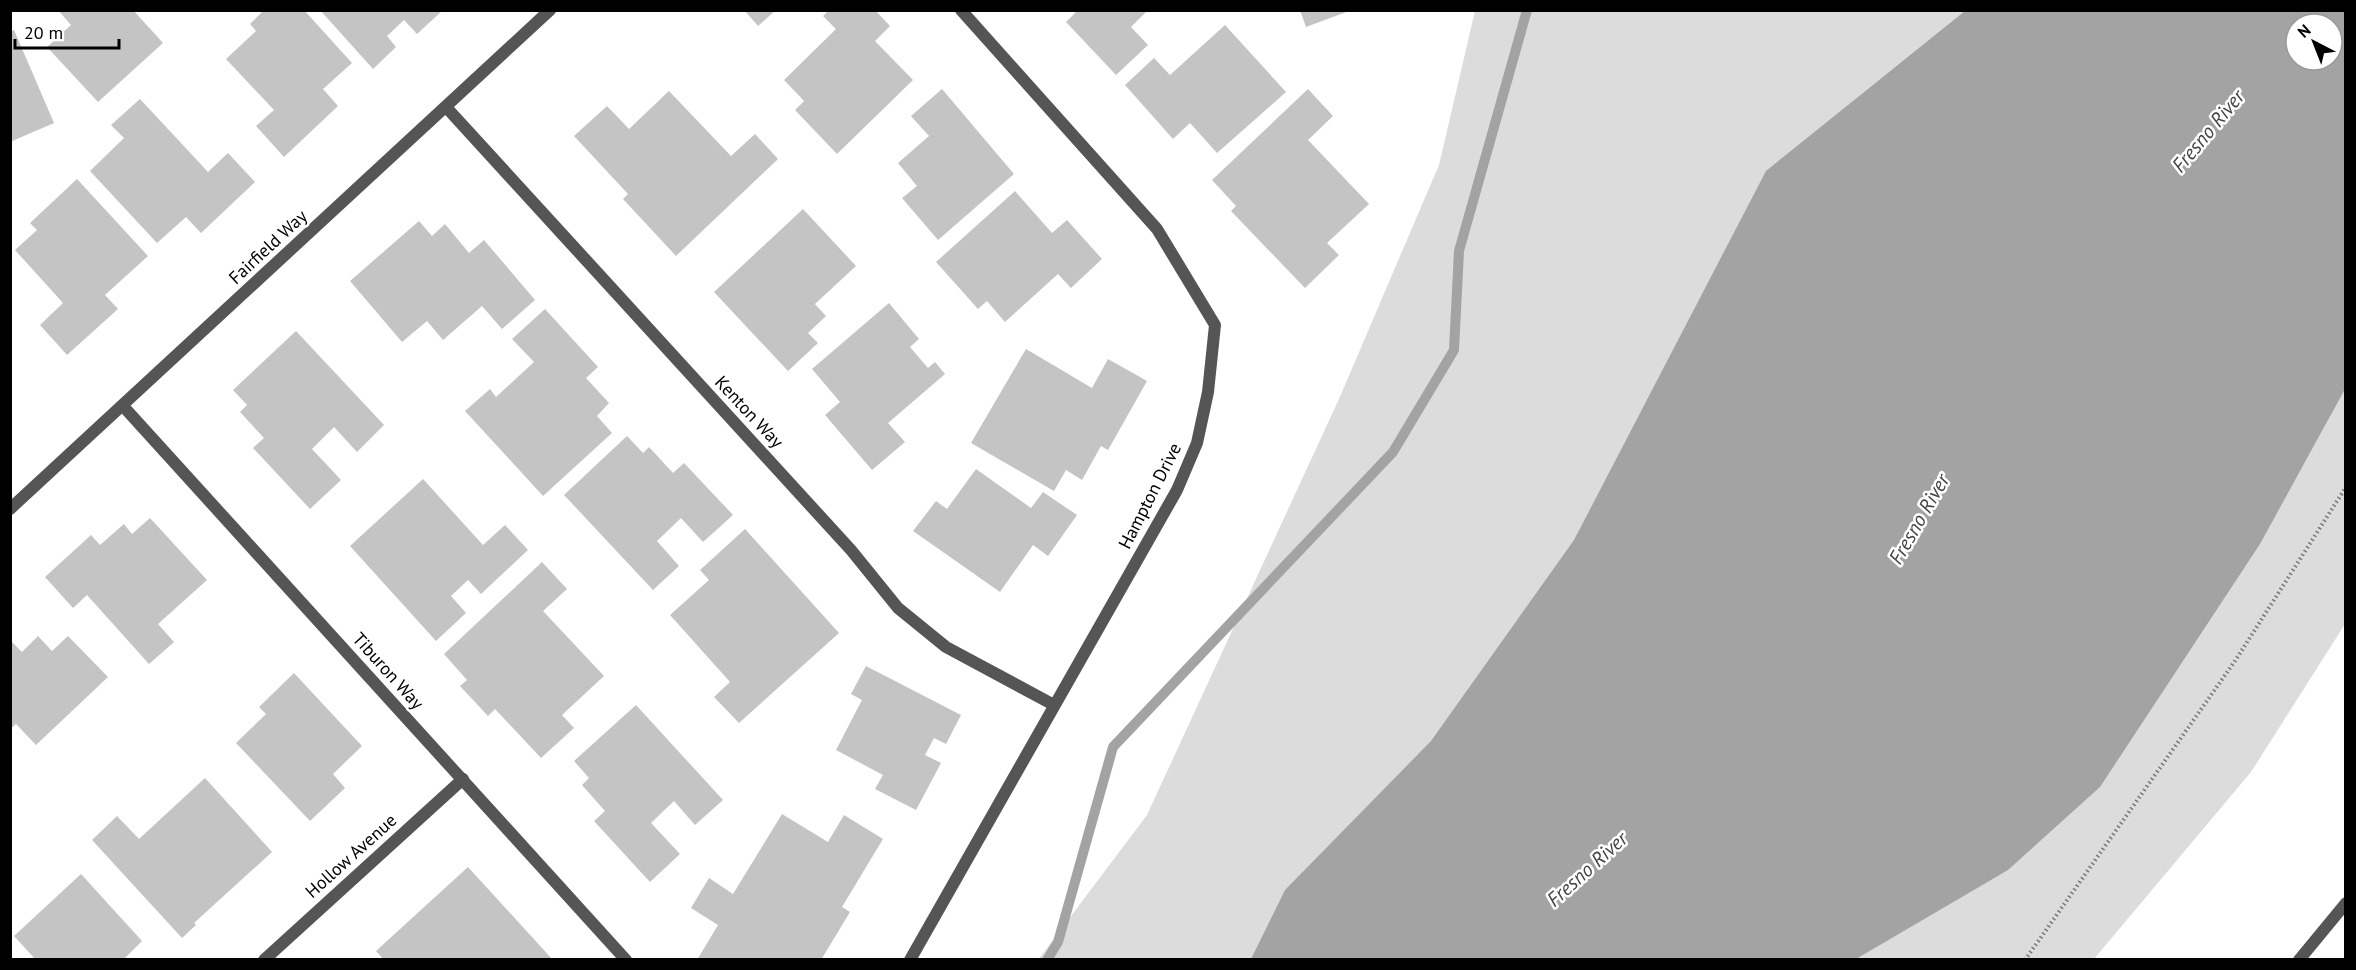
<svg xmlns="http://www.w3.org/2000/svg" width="2356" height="970" viewBox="0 0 2356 970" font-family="'PT Sans',sans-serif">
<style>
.green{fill:#dcdcdc;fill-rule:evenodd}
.water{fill:#a3a3a3;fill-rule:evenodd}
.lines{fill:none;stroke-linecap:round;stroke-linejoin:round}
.stream{stroke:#a3a3a3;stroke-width:10}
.building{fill:#c4c4c4}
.path{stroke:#777;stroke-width:4;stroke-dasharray:1.5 3;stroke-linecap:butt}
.minor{stroke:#555;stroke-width:12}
.labels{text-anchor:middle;stroke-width:5;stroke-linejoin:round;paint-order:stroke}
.street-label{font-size:18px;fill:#000;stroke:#fff}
.water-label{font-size:20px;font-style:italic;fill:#444;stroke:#fff}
</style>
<rect width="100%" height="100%" fill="#fff"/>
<path class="green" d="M1475,11h870v613l-94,148 -157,187 -1056,1 109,-145 192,-416 100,-234zM2296,24h36v36h-36z"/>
<path class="water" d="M1965,11h380v378l-85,155 -160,243 -92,83 -152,89h-605l34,-69 146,-149 143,-201 192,-369zM2296,24h36v36h-36z"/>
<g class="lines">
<path class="stream" d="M1047,960l11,-18 55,-195 280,-295 61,-102 5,-99 68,-241"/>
</g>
<g class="building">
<path d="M58,10h75l30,33 -65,59 -51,-55 24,-22z"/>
<path d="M264,10h40l48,53 -29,26 15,17 -54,51 -28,-31 18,-16 -48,-51 30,-28 -6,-7z"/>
<path d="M320,10h123l-26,24 -13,-14 -17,16 9,11 -23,22z"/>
<path d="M744,10h32l-18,16z"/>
<path d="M829,10h46l15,16 -15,15 38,39 -76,74 -42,-44 9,-9 -20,-21 52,-51 -13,-13z"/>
<path d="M1078,10h70l-17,17 17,18 -32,30 -50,-53z"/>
<path d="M1300,10h49v1l-43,16z"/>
<path d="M1225,25l61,67 -69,61 -27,-30 -17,16 -48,-54 29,-27 16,17z"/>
<path d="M14,30l40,93 -44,19v-110z"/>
<path d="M942,89l72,85 -76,66 -36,-42 15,-12 -19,-23 31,-27 -18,-20z"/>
<path d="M1308,89l25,27 -25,24 61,64 -42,39 12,12 -34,33 -74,-77 5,-5 -24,-26z"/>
<path d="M669,91l62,65 24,-22 23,25 -102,97 -53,-57 5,-5 -54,-58 33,-30 22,23z"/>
<path d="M140,99l68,73 20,-19 27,29 -54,51 -15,-16 -29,26 -67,-72 34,-33 -13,-13z"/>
<path d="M77,179l71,77 -43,39 13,14 -51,46 -27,-30 23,-22 -48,-53 22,-20 -7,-7z"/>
<path d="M1015,191l37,42 15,-13 35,39 -31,29 -13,-14 -53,48 -18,-21 -9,8 -42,-47z"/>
<path d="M803,209l53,57 -41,38 11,12 -18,17 10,10 -30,28 -74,-79z"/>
<path d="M419,221l13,15 13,-12 24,29 15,-13 51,60 -33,29 -20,-23 -39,34 -16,-19 -25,21 -52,-61z"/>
<path d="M889,303l30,36 -9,8 18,21 7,-6 10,12 -57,49 17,19 -33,28 -47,-55 15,-13 -28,-33z"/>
<path d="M545,309l53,58 -12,11 23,25 -12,13 15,17 -69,63 -78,-85 25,-22 6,8 38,-35 -22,-23z"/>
<path d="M296,331l88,94 -27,27 -23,-25 -22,22 29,31 -31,29 -57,-61 11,-10 -24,-26 7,-7 -14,-15z"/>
<path d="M1026,349l66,39 16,-29 39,22 -39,69 -7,-4 -19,34 -16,-10 -12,21 -83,-48z"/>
<path d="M627,436l16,17 6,-6 24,26 11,-10 49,52 -30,27 -22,-24 -24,23 22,25 -26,24 -89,-95z"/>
<path d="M976,469l55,39 12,-16 34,23 -29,41 -15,-11 -33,47 -87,-61 23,-30 11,8z"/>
<path d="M423,479l60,66 22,-20 23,25 -47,44 -13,-14 -17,16 15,17 -30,28 -86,-95z"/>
<path d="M150,518l57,62 -49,44 16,18 -25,22 -62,-69 -14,13 -28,-31 46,-42 9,10 24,-21 8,10z"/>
<path d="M745,529l94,104 -100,90 -25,-26 16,-15 -60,-67 39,-35 -9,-10z"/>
<path d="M542,562l25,27 -24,22 61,65 -42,39 12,13 -33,30 -46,-49 -7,7 -28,-30 7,-6 -23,-26z"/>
<path d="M38,636l14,15 16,-15 40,41 -72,68 -20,-21 -6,5v-89l12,12z"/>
<path d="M866,666l95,49 -15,29 -12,-6 -9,17 16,8 -25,47 -41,-21 8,-14 -47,-25 26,-50 -11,-6z"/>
<path d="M294,673l68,73 -29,28 12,14 -35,33 -74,-78 30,-29 -7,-7z"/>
<path d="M636,705l87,95 -28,25 -21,-24 -23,22 29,31 -30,28 -56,-61 11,-10 -23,-26 7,-7 -15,-17z"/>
<path d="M205,778l67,74 -78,71 2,2 -14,13 -90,-98 25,-24 22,23z"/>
<path d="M782,814l46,28 16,-27 39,24 -41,68 8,5 -29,48h-124l21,-35 -27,-17 18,-30 24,16z"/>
<path d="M468,867l85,93h-169l-8,-9z"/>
<path d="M81,874l61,67 -19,19h-87l-22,-24z"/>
</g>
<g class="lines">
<path class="path" d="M2025,960l210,-299 111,-174"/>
<g class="minor">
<path d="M446,107l405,443 47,58 48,39 108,58"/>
<path d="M123,406l503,554"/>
<path d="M10,509l540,-499"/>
<path d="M264,960l199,-181"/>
<path d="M910,960l267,-470 20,-47 11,-51 7,-67 -58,-96 -196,-219"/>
<path d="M2299,960l47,-57"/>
</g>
</g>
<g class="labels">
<g class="street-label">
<text transform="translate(268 247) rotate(-43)" y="6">Fairfield Way</text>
<text transform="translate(749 412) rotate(47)" y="6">Kenton Way</text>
<text transform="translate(1150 496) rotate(-63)" y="6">Hampton Drive</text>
<text transform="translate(388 671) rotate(48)" y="6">Tiburon Way</text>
<text transform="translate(351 856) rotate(-42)" y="6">Hollow Avenue</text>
</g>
<g class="water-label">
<text transform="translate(2208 131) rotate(-50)" y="7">Fresno River</text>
<text transform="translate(1919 519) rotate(-60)" y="7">Fresno River</text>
<text transform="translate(1587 869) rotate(-42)" y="7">Fresno River</text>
</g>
</g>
<rect width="2356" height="970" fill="none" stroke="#000000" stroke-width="24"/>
<g transform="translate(2314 42) rotate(318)"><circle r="28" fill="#ffffff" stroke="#999999" stroke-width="1.5"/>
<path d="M0-4.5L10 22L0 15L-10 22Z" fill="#000000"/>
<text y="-9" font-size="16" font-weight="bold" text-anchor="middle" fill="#000000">N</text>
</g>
<path d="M15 39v9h104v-9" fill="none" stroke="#000000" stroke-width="3"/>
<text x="24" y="39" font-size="18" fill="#000000" stroke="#ffffff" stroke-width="4.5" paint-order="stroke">20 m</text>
</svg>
